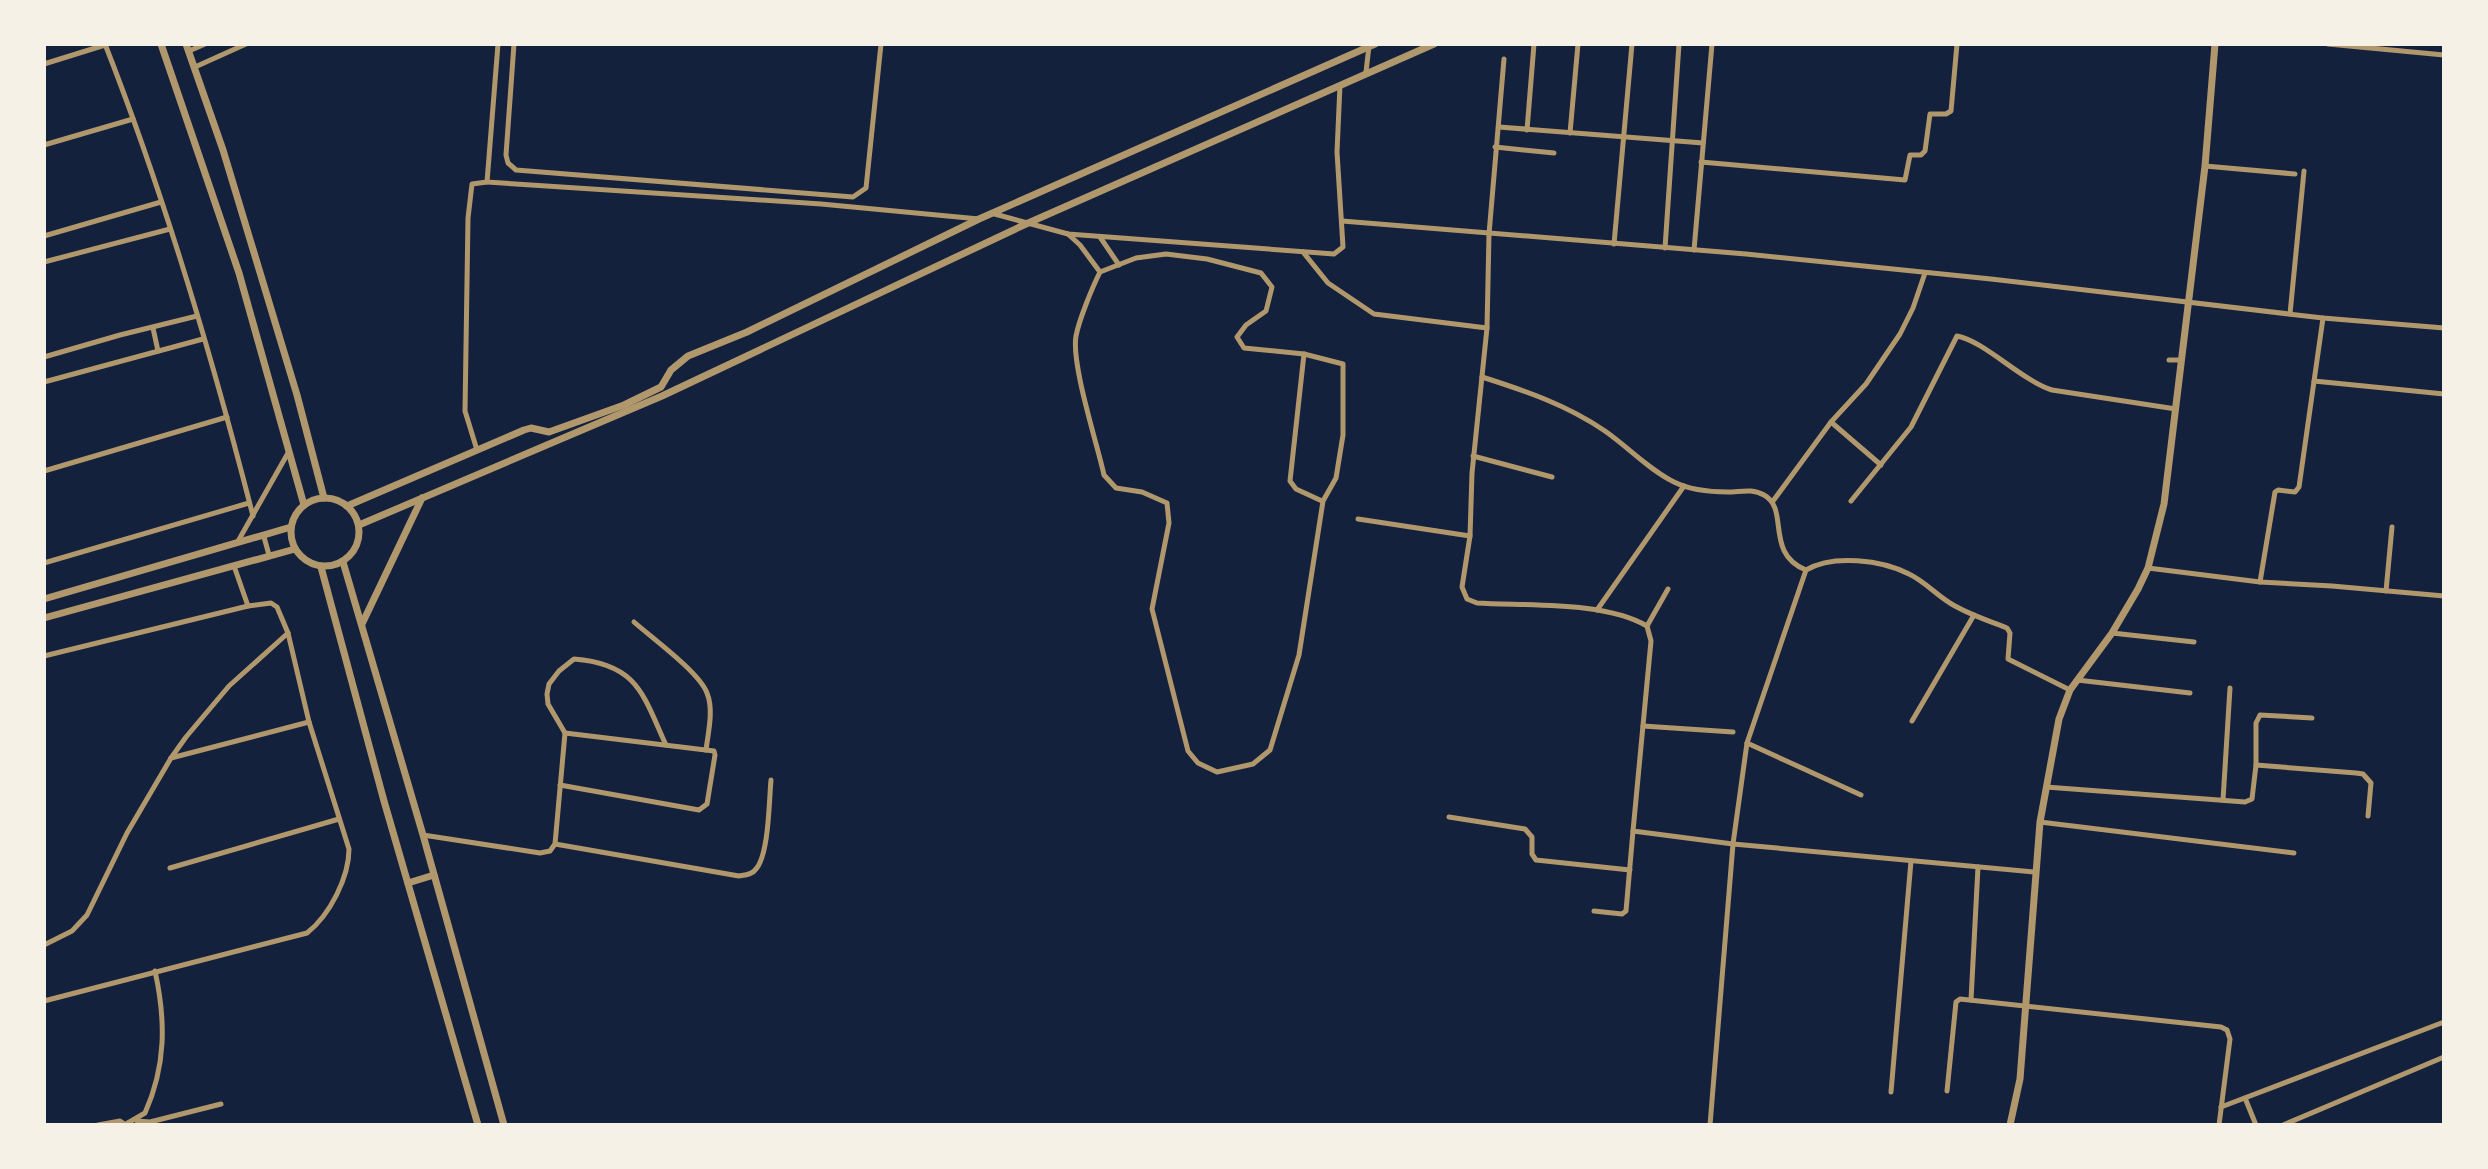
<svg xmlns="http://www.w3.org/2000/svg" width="2488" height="1169" viewBox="0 0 2488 1169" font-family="'Alegreya Sans',sans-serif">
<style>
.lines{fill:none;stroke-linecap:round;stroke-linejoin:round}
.minor{stroke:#b1986c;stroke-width:5}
.tertiary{stroke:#b1986c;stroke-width:7}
</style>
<rect width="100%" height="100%" fill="#14213d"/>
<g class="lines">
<g class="minor">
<path d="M105,44c60,153 107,312 148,472"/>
<path d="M498,44l-11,138 334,22 158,15"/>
<path d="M514,44l-8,111 2,8 8,7 337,27 13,-9 15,-144"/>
<path d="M2328,44l116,11"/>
<path d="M189,51l16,-7"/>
<path d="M44,64l61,-19"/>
<path d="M195,67l51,-23"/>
<path d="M1366,72l3,-26"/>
<path d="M1499,127l204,16"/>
<path d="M1527,130l7,-86"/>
<path d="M1570,133l8,-89"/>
<path d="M44,145l89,-26"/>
<path d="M1495,147l59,6"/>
<path d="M1701,162l204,18 5,-25h11l4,-4 5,-37h16l5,-3 6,-67"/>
<path d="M2205,166l90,8"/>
<path d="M991,213l77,21 266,20 9,-7 -6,-95 3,-67"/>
<path d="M1342,221l404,33 245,25 332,39 121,10"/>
<path d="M1068,234l12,11 20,27"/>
<path d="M44,236l117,-34"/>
<path d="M1100,237l19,28"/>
<path d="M1614,244l18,-200"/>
<path d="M1665,248l14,-204"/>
<path d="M1694,250l18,-206"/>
<path d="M1303,252l25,31 46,31 113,14 2,-94 15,-175"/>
<path d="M1166,254l41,5 54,14 11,14 -6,24 -20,14 -9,12 7,11 60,6 39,10v71l-7,43 -13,23 -24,154 -29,95 -17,14 -36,8 -19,-9 -10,-12 -36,-142 17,-86 -2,-20 -25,-11 -26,-4 -12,-13c-7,-32 -33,-111 -28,-139 3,-16 16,-48 24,-64l36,-14z"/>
<path d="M44,262l126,-33"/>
<path d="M2290,314l14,-143"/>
<path d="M153,328l5,23"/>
<path d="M1487,328l-15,145 -2,63 -8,51 5,12 10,4c50,3 128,-2 170,23l4,15 -18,190 100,13 302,28"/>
<path d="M1304,354l-14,127 6,8 26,12"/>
<path d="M44,357l76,-22 77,-19"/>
<path d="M2169,360h12"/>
<path d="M1482,377c44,14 85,28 123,54 23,16 43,38 69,51 16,8 36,10 54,10 12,0 24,-4 36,3 26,14 0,58 42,75"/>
<path d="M2314,381l130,13"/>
<path d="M44,382l159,-43"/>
<path d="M1831,422l50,43"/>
<path d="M477,450l-12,-39 3,-193 4,-34 15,-2"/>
<path d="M1473,456l79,21"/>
<path d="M44,471l183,-54"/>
<path d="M1773,501l58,-79 35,-38 34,-50 13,-26 12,-35"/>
<path d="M1851,501l60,-74 46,-91c27,5 64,44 95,54l124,19"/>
<path d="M1358,519l112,17"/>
<path d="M264,537l5,18"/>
<path d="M237,543l51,-90"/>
<path d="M44,563l205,-60"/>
<path d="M234,566l14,40"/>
<path d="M2148,568l112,14 72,4 112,10"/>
<path d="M2260,582l15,-90 3,-2 17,2 4,-5 24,-169"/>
<path d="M2386,591l6,-64"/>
<path d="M1597,610l87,-124"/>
<path d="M634,622c18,16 65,50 73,71 7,17 1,40 -1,57"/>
<path d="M1647,626l21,-37"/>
<path d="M2112,633l82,9"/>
<path d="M44,656l204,-50 23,-3 6,4 11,26 21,89 40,127c0,28 -19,66 -42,84l-263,68"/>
<path d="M2077,680l113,13"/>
<path d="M1912,721l62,-106"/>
<path d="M1643,726l90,6"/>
<path d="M1747,743l114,52"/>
<path d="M171,758l138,-36"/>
<path d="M2256,765v-42l4,-8 52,3"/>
<path d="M560,785l139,25 8,-6 8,-49 -1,-4 -149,-18"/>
<path d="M2046,787l199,15 7,-3 4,-34 100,8 7,1 8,9 -3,33"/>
<path d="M2223,800l7,-112"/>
<path d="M1449,817l76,12 7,8v17l4,6 94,10"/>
<path d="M2040,822l254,31"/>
<path d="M423,835l117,18 10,-2 5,-7 10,-111 -17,-29 -1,-10 2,-10 10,-13 15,-12c64,5 69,36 92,86"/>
<path d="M555,844l184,32c6,-1 13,-1 17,-7 13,-15 13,-68 15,-89"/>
<path d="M170,868l169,-49"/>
<path d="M1594,911l28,3 4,-3 7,-80"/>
<path d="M44,945l28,-14 15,-16 40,-82 44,-75 15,-21 43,-51 59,-53"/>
<path d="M1971,1000l7,-133"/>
<path d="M1947,1091l9,-89 4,-3 261,28 6,3 3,9 -11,86"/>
<path d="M1891,1092l20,-231"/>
<path d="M2245,1098l11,27"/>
<path d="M2221,1107l223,-85"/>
<path d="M137,1121l13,1 71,-18"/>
<path d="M126,1124l19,-11c21,-47 21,-92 10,-142"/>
<path d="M98,1125l22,-4 6,4"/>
<path d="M1710,1125l23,-281 14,-101 59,-173c27,-16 76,-10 103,4 17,8 29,23 46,32 16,9 34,15 52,22l3,5 -2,26 62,31"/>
<path d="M2283,1125l161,-68"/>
</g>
<g class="tertiary">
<path d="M161,44l78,229 65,232"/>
<path d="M186,44l37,106 74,245 27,103"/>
<circle cx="325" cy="532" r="34"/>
<path d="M347,506l177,-76 7,-2 18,4 75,-27 37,-18 10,-17 17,-14 59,-24 232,-113 396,-175"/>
<path d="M359,525l303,-129 364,-172 408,-180"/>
<path d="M343,562l80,273 81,290"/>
<path d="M321,567l63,234 94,324"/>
<path d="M44,599l247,-72"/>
<path d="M44,618l251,-69"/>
<path d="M362,624l60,-126"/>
<path d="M408,883l26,-8"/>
<path d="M2010,1125l10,-46 20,-257 19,-103 11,-29 42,-57 26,-44 10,-21 16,-64 41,-338 10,-122"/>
</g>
</g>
<rect width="2488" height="1169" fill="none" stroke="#f6f1e7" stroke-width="92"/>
</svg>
